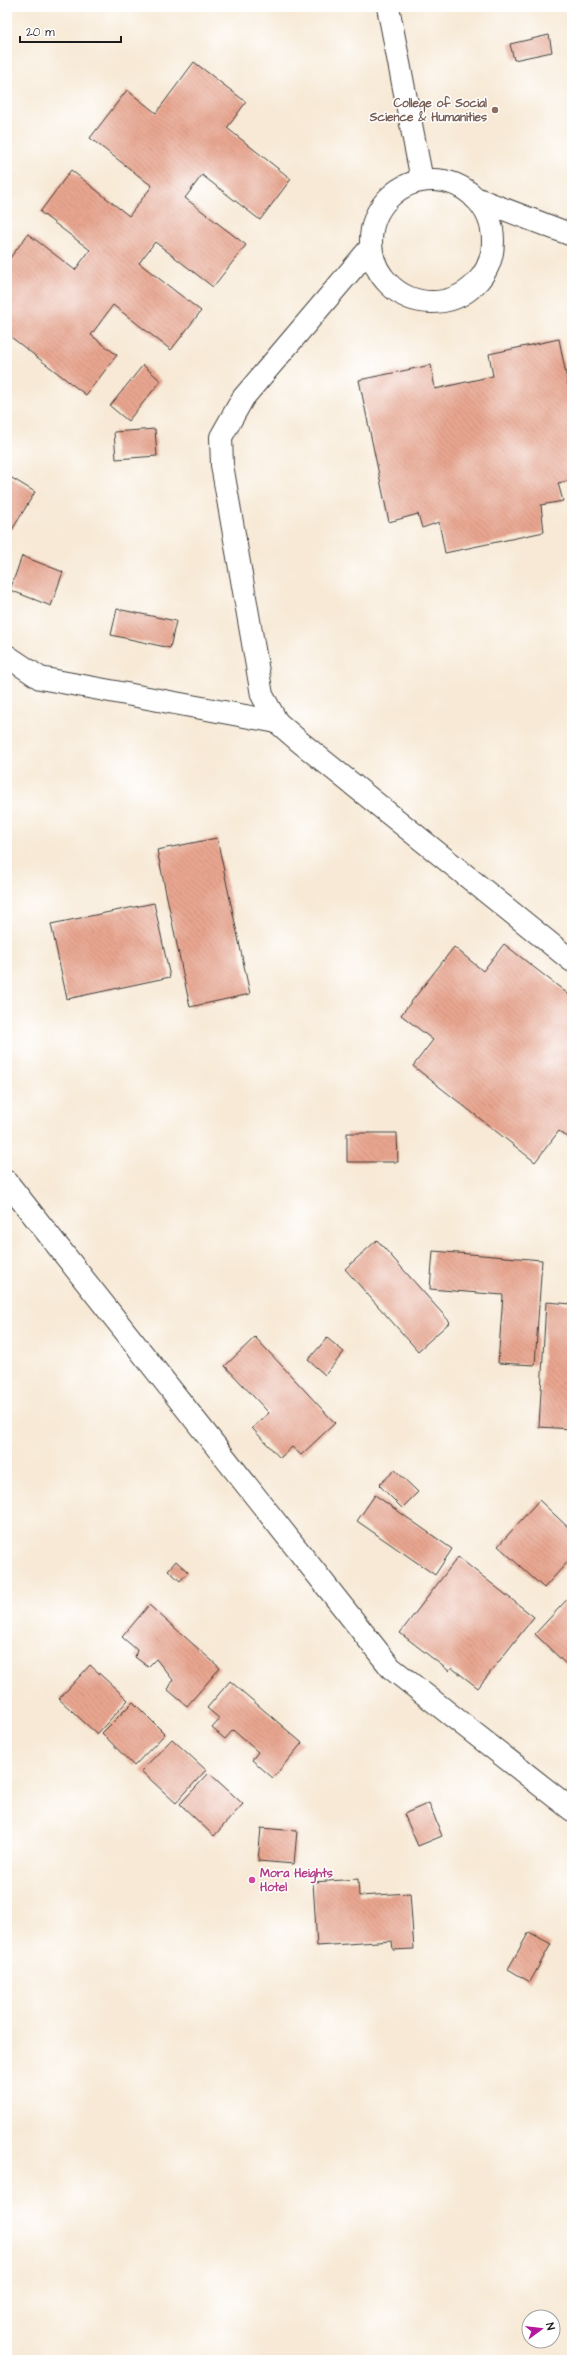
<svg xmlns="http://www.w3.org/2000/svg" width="579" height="2367" viewBox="0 0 579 2367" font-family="'Architects Daughter',sans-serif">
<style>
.building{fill:url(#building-back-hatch)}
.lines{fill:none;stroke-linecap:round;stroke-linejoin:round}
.minor-casing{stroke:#3d3b38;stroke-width:24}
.minor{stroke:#fff;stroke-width:22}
.education-dot{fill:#8d6e63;stroke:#fff;stroke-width:1.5}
.hotel-dot{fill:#d1479c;stroke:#fff;stroke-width:1.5}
.labels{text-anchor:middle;stroke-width:3;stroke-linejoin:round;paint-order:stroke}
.education-label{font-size:12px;font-weight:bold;fill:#785e54;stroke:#fff;text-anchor:end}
.hotel-label{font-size:12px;font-weight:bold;fill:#b23c85;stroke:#fff;text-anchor:start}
</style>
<defs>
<pattern id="building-back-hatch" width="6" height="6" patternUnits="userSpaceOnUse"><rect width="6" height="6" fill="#e8a58f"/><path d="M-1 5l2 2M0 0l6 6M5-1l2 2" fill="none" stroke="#c68d7b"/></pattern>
</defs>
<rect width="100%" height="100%" fill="#fff"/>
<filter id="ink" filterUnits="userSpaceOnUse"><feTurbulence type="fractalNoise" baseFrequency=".025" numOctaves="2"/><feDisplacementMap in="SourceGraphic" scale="8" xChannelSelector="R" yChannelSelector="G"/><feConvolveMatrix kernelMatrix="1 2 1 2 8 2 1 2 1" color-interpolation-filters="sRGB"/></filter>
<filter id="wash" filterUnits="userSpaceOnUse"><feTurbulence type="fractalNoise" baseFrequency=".012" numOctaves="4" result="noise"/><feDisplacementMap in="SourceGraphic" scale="16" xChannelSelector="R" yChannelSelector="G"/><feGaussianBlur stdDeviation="0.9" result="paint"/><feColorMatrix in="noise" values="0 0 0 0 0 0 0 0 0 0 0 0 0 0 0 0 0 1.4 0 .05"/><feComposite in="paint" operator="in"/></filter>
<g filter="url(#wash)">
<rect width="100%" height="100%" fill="#f7e9d5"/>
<g id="blocks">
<g class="building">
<path d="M549,35l3,17 -38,8 -4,-16z"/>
<path d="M194,62l52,40 -19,26 64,51 -31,41 -58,-45 -17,23 61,47 -33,42 -58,-45 -16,21 62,48 -30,39 -58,-45 -22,30 26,20 -31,40 -79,-61v-72l21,-28 47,36 15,-20 -50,-38 31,-42 58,46 23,-30 -62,-48 37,-48 29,23z"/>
<path d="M559,339l13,66v75l-14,3 5,18 -22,4 3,27 -99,21 -6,-31 -17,6 -4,-14 -29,8 -30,-142 72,-15 4,24 58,-13 -4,-22z"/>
<path d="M143,365l18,16 -33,40 -18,-15z"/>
<path d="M155,429l2,27 -41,3 -2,-27z"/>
<path d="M7,475l28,17 -23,38 -5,-3z"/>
<path d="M22,556l41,16 -12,34 -41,-16z"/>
<path d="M117,609l59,12 -6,27 -59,-13z"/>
<path d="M217,838l33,156 -60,13 -33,-157z"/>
<path d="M154,903l16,74 -103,22 -16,-75z"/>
<path d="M504,944l68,53v143l-13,-9 -24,31 -122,-96 20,-26 -32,-25 53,-68 29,24z"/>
<path d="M347,1133h50l1,29h-51z"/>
<path d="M377,1240l73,82 -32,29 -73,-82z"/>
<path d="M433,1251l109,9 -7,105 -37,-2 5,-68 -73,-6z"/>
<path d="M546,1302l26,2v125l-33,-2z"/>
<path d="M255,1337l80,86 -34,32 -9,-8 -12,11 -28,-30 17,-15 -44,-47z"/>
<path d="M327,1338l17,14 -19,23 -17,-15z"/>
<path d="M395,1470l23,22 -16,16 -23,-23z"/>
<path d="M375,1495l77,54 -17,26 -78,-54z"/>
<path d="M539,1500l33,31v26l-28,31 -46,-42z"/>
<path d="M458,1557l76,60 -56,71 -26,-20 -3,3 -49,-38z"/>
<path d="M176,1561l12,11 -8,9 -12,-11z"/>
<path d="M572,1594v76l-37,-36z"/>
<path d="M149,1605l71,63 -33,38 -19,-16 5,-10 -17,-21 -8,8 -13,-10 2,-7 -15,-13z"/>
<path d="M90,1665l38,35 -31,34 -38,-35z"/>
<path d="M230,1681l72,62 -29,35 -21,-18 6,-8 -25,-22 -8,9 -13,-11 8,-9 -13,-11z"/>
<path d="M133,1702l32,32 -31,32 -32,-33z"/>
<path d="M172,1739l34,31 -30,33 -35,-32z"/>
<path d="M209,1773l34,31 -29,32 -34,-32z"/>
<path d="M429,1803l13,33 -24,10 -14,-32z"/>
<path d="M261,1828l36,3 -3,33 -36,-3z"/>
<path d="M358,1879l1,17 51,-3 4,56 -21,1 -1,-9 -75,5 -4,-64z"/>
<path d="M529,1932l22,12 -21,38 -22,-13z"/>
</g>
</g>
</g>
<g filter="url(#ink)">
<use href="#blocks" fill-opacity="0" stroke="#3d3b38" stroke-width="1"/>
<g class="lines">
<g class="minor-casing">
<g id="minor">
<path d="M388,7l34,173"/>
<circle cx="432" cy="241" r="61"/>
<path d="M475,198l97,37"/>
<path d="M371,247l-128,151 -22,39 1,28 40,230 15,27 23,20 272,219"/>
<path d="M7,656l33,22 237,44"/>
<path d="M7,1182l384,486 181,142"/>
</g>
</g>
<use href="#minor" class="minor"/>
</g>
</g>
<circle class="education-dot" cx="495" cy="110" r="4"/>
<circle class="hotel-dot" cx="252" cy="1880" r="4"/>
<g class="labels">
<g class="education-label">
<text x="487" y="107">College of Social<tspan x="487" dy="14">Science &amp; Humanities</tspan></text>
</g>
<g class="hotel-label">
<text x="260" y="1877">Mora Heights<tspan x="260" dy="14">Hotel</tspan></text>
</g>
</g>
<rect width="579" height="2367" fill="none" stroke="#fff" stroke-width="24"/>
<g transform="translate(541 2329) rotate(75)"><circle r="19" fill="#ffffff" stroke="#a4a4a4"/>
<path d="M0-3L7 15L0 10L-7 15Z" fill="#b5179e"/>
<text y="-6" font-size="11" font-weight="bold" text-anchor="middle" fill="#1c1c1c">N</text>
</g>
<path d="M20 36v6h101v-6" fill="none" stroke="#1c1c1c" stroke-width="2"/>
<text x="26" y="36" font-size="12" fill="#1c1c1c" stroke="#ffffff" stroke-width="3" paint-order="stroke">20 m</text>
</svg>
